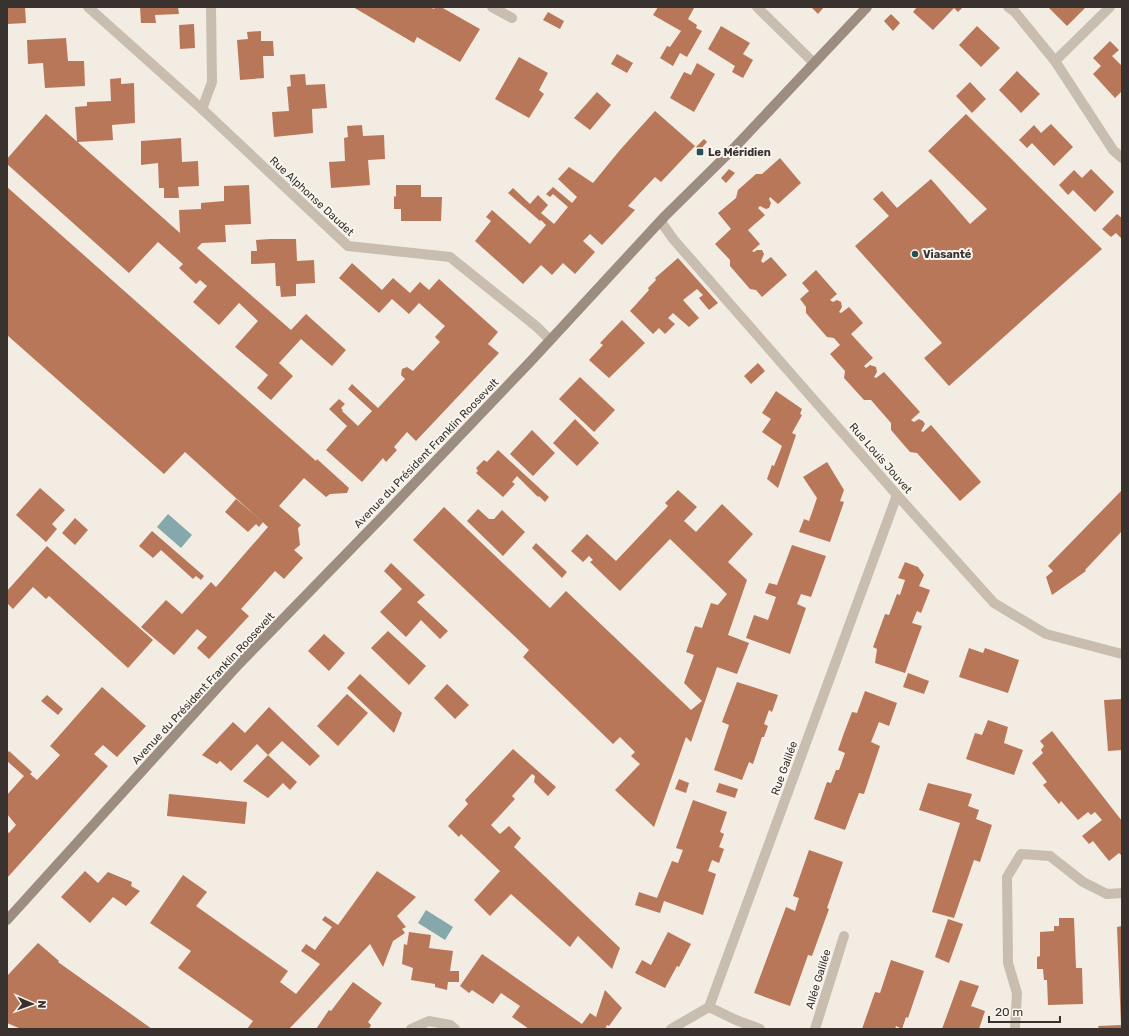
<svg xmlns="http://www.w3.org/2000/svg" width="1129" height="1036" viewBox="0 0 1129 1036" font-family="Rubik,sans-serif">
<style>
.water{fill:#85a8ac}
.building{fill:#b97759}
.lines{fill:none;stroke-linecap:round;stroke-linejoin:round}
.street{stroke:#c9bdb0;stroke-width:10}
.secondary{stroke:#9d8d81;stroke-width:10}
.poi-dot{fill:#265056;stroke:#f9f5ef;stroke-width:1.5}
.labels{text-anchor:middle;stroke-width:4;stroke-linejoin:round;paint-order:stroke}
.poi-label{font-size:11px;font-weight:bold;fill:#39312d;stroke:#f9f5ef;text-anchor:start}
.street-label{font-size:11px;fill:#39312d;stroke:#f9f5ef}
</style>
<rect width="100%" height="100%" fill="#f2ece3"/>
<g class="water">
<path d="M168,514l24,21 -11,13 -24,-21z"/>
<path d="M426,910l27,17 -8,13 -27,-17z"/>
</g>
<g class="building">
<path d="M7,7h18l1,16 -19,1z"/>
<path d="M140,7h38l1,7 -24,1 1,8h-15z"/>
<path d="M353,7h77l4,2 1,-2h6l39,22 -20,33 -43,-25 -3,6z"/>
<path d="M658,7h35l1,1 -6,11 9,6 -1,3 6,3 -15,26 -7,-4 -7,13 -13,-8 7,-12 3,1 11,-16 -28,-16z"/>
<path d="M811,7h13l-6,7z"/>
<path d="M917,7h46l-5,5 -4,-4 -21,22 -20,-18z"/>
<path d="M1048,7h38l-19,19z"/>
<path d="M548,12l16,9 -4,8 -17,-9z"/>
<path d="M891,14l9,9 -7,8 -9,-10z"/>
<path d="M194,24l1,24 -15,1 -1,-24z"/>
<path d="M721,26l29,17 -7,11 10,6 -10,18 -11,-6 3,-6 -27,-17z"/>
<path d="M977,26l23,22 -19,19 -22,-22z"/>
<path d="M261,31v10h12l1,15h-11l1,22 -24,2 -3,-40 11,-1 -1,-7z"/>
<path d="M66,38l2,23h16l1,25 -40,2 -2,-25 -15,1 -1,-24z"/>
<path d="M1110,41l9,9 -7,6 10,10v25l-7,7 -22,-24 8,-8 -8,-8z"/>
<path d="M617,54l16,9 -6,10 -16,-9z"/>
<path d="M519,57l29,16 -9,17 5,4 -15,24 -34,-19z"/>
<path d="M697,63l18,11 -21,38 -24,-14 14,-26 7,3z"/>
<path d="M1017,71l23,23 -19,19 -22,-23z"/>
<path d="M305,74l1,11 19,-1 2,24 -15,1 1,24 -39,4 -2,-25 17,-1 -2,-24 4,-1 -1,-11z"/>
<path d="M121,78v6l13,-1 1,40 -23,2 1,15 -36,2 -2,-35 12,-1v-4l24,-1 -1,-22z"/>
<path d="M970,82l16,17 -14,14 -16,-17z"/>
<path d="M597,92l14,13 -21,25 -16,-12z"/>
<path d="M655,111l40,35 -34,36 -6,-5 -15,16 -12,13 7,4 -33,35 -12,-11 -7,7 12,11 -20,22 -12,-11 -11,12 -11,-10 -18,19 -48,-43 16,-20 -5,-4 6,-7 38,34 16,-19 -5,-5 -1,1 -32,-28 5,-5 17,16 8,-9 10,10 -7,8 13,11 14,-17 -15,-13 -3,3 -4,-3 7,-7 19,16 5,-6 -19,-18 11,-12 24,16 27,-33z"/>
<path d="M46,114l134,119 -1,-23 22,-1v-6l23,-2v-15l25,-1 2,39 -26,1 1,17 -24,1 -5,5 94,82 15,-16 40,36 -14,16 -31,-27 -22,24 14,13 -22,24 -14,-12 11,-13 -33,-28 23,-26 -19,-18 -20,22 -26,-23 14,-16 -7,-6 -4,4 -17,-16 4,-4 -25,-22 -29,31 -122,-109v-5z"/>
<path d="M966,114l136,135 -153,137 -25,-28 18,-15 -87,-97 34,-30 -16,-17 9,-8 15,17 34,-29 39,45 17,-15 -59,-58z"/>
<path d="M1051,124l22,23 -19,19 -22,-23 -5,5 -8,-8 15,-15 7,8z"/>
<path d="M362,125l1,11 21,-1 1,24 -17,1 2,25 -39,3 -2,-26 16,-1 -1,-23 4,-1 -1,-11z"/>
<path d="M181,138l1,24 16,-1 1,25 -21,1 1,11h-15v-10h-5l-1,-25 -17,2v-24z"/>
<path d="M704,139l3,3 -7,8 -4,-3z"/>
<path d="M780,158l21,25 -23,21 -8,-7 -1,2 2,4 -2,5 -3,1 -6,-3 -2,2 7,7 -17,15 12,14 -8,7 2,1 3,-2h5l2,4 -3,7 2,2 8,-6 16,18 -25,22 -6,-7 -6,-1 -20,-23v-6l-15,-16 16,-15 -13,-16 18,-15 2,-8 18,-16h6z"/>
<path d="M729,169l6,4 -9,10 -5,-5z"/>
<path d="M1091,169l23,23 -19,20 -22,-22 -5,5 -9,-10 15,-15 8,8z"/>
<path d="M396,185h25v12h21l-1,24h-40v-12h-7v-13l2,1z"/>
<path d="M7,187l309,274 1,-2 32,29 -2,5 -17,1 -4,3 -22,-19 -25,28 22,19 -3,3 2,17 -6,5 9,8 -19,21 -9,-8 -34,38 8,7 -40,43 -12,-11 10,-11 -10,-8 -23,26 -33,-28 25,-27 16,14 29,-32 5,5 52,-60 -83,-75 -21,22 -157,-139z"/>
<path d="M1117,214l5,4v21l-6,-6 -5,4 -9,-8z"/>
<path d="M270,239h26l1,22 17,-1 1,23 -19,1v12l-15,1 -1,-11h-4l-1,-23 -24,1v-13h6l-1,-11z"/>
<path d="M678,258l40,45 -9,7 -10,-12 4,-3 -6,-6 -14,11 16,18 -10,9 -16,-14 -5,5 7,6 -10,10 -6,-6 -6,6 -23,-23 19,-21 -1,-2 8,-8 -1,-2z"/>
<path d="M352,263l30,27 11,-12 17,15 10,-11 9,8 10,-11 59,53 -10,12 11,9 -83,88 -9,-9 -13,15 3,3 -11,12 -3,-4 -21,24 -36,-32 21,-24 -18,-17 10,-10 6,5 -4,4 2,2 -1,1 16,15 14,-15 -24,-22 4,-5 26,24 27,-29 -4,-4 1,-6 5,-2 6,4 27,-29 -5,-5 10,-11 -26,-23 -10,11 -17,-15 -13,14 -40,-35z"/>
<path d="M816,270l21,24 -7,6 3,2 4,-2 4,2 1,5 -3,5 2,1 8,-6 14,16 -12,11 22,24 -9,8 2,2 4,-3 6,2 1,5 -3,5 2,1 8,-6 36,40 -9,8 3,2 5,-3 4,2 2,3 -4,7 2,1 8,-7 50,57 -21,19 -43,-48 -7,-1 -19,-22v-7l-20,-23h-7l-20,-22 1,-7 -15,-17 10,-9 -6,-7 -7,-1 -21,-24v-6l-6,-8 9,-8 -7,-8z"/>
<path d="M622,320l23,23 -36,35 -20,-18 14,-15 -3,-2z"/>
<path d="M758,363l7,8 -14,13 -7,-8z"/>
<path d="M580,377l35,33 -21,22 -35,-33z"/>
<path d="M776,391l26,18 -2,5 2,1 -10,18 4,2 -18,53 -11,-9 5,-14 2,1 8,-20 -20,-14 9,-13 -9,-6z"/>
<path d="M575,419l24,24 -22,23 -24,-23z"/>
<path d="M532,430l23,23 -22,23 -23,-22z"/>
<path d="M498,450l51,47 -4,5 -6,-6 -1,1 -21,-21 -5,6 3,2 -12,13 -27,-24 2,-2 -2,-3 8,-8 3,2z"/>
<path d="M827,462l17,28 -4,11 4,1 -14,40 -31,-10 5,-13 5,2 8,-23 -14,-21z"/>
<path d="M40,488l25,22 -13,14 5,5 -11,13 -30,-27z"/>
<path d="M678,490l19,17 -13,14 12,11 26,-28 31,30 -25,28 19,18 -19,55 21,8 -12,31 -20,-7 -26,75 -5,-5 -32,90 -39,-37 25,-26 -9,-8 4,-4 -15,-15 -7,7 -90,-87 6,-7 -116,-110 31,-33 106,101 16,-17 125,119 11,-9 -18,-18 10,-28 -8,-3 9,-26 7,2 9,-25 7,2 9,-11 -57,-55 -50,52 -30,-29 3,-2 -4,-4 -6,6 -12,-11 16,-17 29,27 52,-55 -3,-3z"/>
<path d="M1122,490v41l-37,39 1,1 -34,24 -6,-18 7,-6 -5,-5z"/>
<path d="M236,499l27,23 -4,5 -3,-3 -8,8 -23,-20z"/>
<path d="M478,509l11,10h5l8,-9 23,22 -22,24 -36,-35z"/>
<path d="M75,518l13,12 -13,15 -13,-12z"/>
<path d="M152,531l52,45 -3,4 -5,-4 -3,3 -32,-29 -8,8 -14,-12z"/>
<path d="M536,543l31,29 -5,6 -30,-30z"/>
<path d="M792,545l34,11 -15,41 -10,-3 -4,10 9,4 -16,46 -44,-16 8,-23 14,5 8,-23 -11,-4 4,-10 8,2z"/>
<path d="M47,546l106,94 -25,28 -79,-72 -3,3 -13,-12 -20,22 -6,-6v-12z"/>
<path d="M905,562l13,5 6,8 -5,11 11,4 -9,23 -4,-2 -5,12 10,3 -17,47 -30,-10 2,-14 -4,-2 12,-33 4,1 8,-21 3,1 5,-15 -7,-2z"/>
<path d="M391,563l34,32 -8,7 31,29 -8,8 -19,-19 -15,17 -26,-25 22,-23 -18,-18z"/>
<path d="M388,631l38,35 -17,19 -38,-37z"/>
<path d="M324,634l21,19 -16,18 -21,-20z"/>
<path d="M969,648l14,5 2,-5 34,12 -11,33 -49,-16z"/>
<path d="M908,673l21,8 -5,13 -21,-7z"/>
<path d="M360,674l42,39 -8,20 -47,-45z"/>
<path d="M737,682l41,13 -6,17 -3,-2 -5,14 4,2 -4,11h-2l-9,27 -4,-2 -7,18 -28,-10 15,-45 -7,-3z"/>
<path d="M447,684l22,21 -14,14 -21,-21z"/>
<path d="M102,687l44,39 -29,31 -14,-12 -9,9 14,12 -101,112v-47l2,2 7,-8 -9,-11v-19l17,-19 -17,-15v-7l2,-3 23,21 -2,2 7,6 23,-25 -10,-9z"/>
<path d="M865,691l32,12 -8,23 -10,-4 -8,20 9,4 -16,48 -5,-1 -14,37 -31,-11 13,-37 4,1 5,-13h3l6,-17 -7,-3 6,-17 8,-21 5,1z"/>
<path d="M347,694l21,19 -30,33 -21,-20z"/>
<path d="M47,695l16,14 -5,6 -17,-14z"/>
<path d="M1122,699v51l-14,1 -4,-51z"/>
<path d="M269,707l51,49 -10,10 -28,-25 -14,14 29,27 -7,8 -7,-7 -15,15 -25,-17 25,-26 -11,-11 -26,27 -11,-10 -3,3 -15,-9 31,-33 12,11z"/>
<path d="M988,720l20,7 -4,16 19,7 -9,25 -48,-16 9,-26 7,2z"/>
<path d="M1052,731l70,90v35l-3,-3 -10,8 -16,-20 -4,3 -7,-8 20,-16 -7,-8 -4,3 -3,-3 -10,8 -17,-19 -2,3 -16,-19 4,-3 -15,-19 11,-10 -2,-3 3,-4 -4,-5z"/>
<path d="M513,749l43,38 -8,9 -14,-14 1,-6 -3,-2 -20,22 3,3 -24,26 9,9 9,-8 12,12 -7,9 106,101 -8,21 -34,-33 -8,11 -59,-53 -21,22 -16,-16 26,-29 -39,-37 -2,3 -11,-11 20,-22 -3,-4z"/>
<path d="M679,779l10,4 -3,10 -11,-4z"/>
<path d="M719,783l19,6 -3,9 -19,-6z"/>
<path d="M928,783l44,11 -4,12 11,4 -3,9 16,6 -12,37 -6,-2 -20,58 -22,-6 28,-89 -41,-13z"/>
<path d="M169,794l78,8 -2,22 -78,-8z"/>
<path d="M693,800l34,12 -7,20 4,2 -5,13 5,2 -5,14 -7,-3 -4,11 8,3 -13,41 -39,-14 -4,12 -25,-8 4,-13 18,6 15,-37 6,2 5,-13 -7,-2z"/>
<path d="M809,850l34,12 -16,46 2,1 -17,47 -4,-1 -18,51 -36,-13 32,-86 9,4 4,-13 -6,-2z"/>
<path d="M85,871l13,12 10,-11 24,10 -1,4 9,5 -14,15 -13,-9 -23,26 -29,-26z"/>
<path d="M377,871l39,26 -19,19 9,11 -4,2 3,4 -12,8 -10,26 -13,-23 -81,85h-42l6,-8 -75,-53 13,-17 -41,-28 33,-48 24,17 -11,14 92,65 -8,11 16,12 24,-30 -19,-13 5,-7 9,6 17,-23 -10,-7 3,-4 13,9z"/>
<path d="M1059,918h15l2,50h6l1,36 -35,1 -1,-25h-3l-1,-11h-6v-12l3,-1v-24l14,-1v-5h5z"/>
<path d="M948,919l15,5 -14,39 -14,-6z"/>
<path d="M1122,926v103h-23l-1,-3 23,-1 -4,-98z"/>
<path d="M409,932l22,3 -2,13 24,3 -3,20h9v11h-11l-1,8 -12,-3v-3l-24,-4 2,-12 -11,-4 2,-20 3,1z"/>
<path d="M668,932l23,12 -12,23 -2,-1 -12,22 -30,-15 7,-13 9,5z"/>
<path d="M38,943l21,18 -1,1 94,67h-131l-14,-6v-47z"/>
<path d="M482,954l100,70 8,-11 6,4 9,-27 17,18 -13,18 -2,-1 -2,4h-76l-17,-12 8,-11 -19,-13 -8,11 -21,-14 -3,3 -9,-7z"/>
<path d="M891,960l33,11 -16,47 -2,-1 -4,12 -6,-3 -1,3h-33l13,-37 5,1z"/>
<path d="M960,980l19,6 -8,20 14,5 -6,18h-37z"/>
<path d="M353,982l29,21 -14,19 3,3 -2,4h-53l13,-19 2,1z"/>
</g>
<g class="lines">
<g class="street">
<path d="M88,7l114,102 146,137 102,11 87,70 13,13"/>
<path d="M492,7l20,11"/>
<path d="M757,7l57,56"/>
<path d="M1008,7l7,5 40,49 58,89 9,8"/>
<path d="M1055,61l55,-54"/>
<path d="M202,109l10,-27 -1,-75"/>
<path d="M661,222l13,18 223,255 97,108 52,31 76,20"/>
<path d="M709,1007l27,13 24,9"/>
<path d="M411,1029l18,-8 21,4 5,4"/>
<path d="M671,1029l38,-22 188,-512"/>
<path d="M815,1029l29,-93"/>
<path d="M1015,1029l2,-36 -9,-30 -1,-86 14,-23 29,2 33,26 24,12 15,-1"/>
</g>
<path class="secondary" d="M7,920l232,-256 147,-151 144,-151 135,-146 71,-70 131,-139"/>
</g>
<g class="poi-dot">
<rect x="696" y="148" width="8" height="8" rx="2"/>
<circle cx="915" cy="254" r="4"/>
</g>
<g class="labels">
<g class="poi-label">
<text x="708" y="156">Le Méridien</text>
<text x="923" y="258">Viasanté</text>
</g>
<g class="street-label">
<text transform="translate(312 196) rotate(43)" y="4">Rue Alphonse Daudet</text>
<text transform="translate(426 453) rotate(-46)" y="4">Avenue du Président Franklin Roosevelt</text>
<text transform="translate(881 458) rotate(49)" y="4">Rue Louis Jouvet</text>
<text transform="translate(203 688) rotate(-47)" y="4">Avenue du Président Franklin Roosevelt</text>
<text transform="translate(784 768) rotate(-70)" y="4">Rue Galilée</text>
<text transform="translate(818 979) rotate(-73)" y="4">Allée Galilée</text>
</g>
</g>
<rect width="1129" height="1036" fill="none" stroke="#39312d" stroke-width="16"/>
<g transform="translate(32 1004) rotate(92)" stroke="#f9f5ef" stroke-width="3" paint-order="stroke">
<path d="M0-3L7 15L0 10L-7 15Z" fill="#39312d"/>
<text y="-6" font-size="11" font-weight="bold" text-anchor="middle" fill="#39312d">N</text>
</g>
<path d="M989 1016v6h71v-6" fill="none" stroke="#39312d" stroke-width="2"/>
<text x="995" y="1016" font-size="12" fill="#39312d" stroke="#f9f5ef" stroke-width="3" paint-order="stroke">20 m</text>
</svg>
